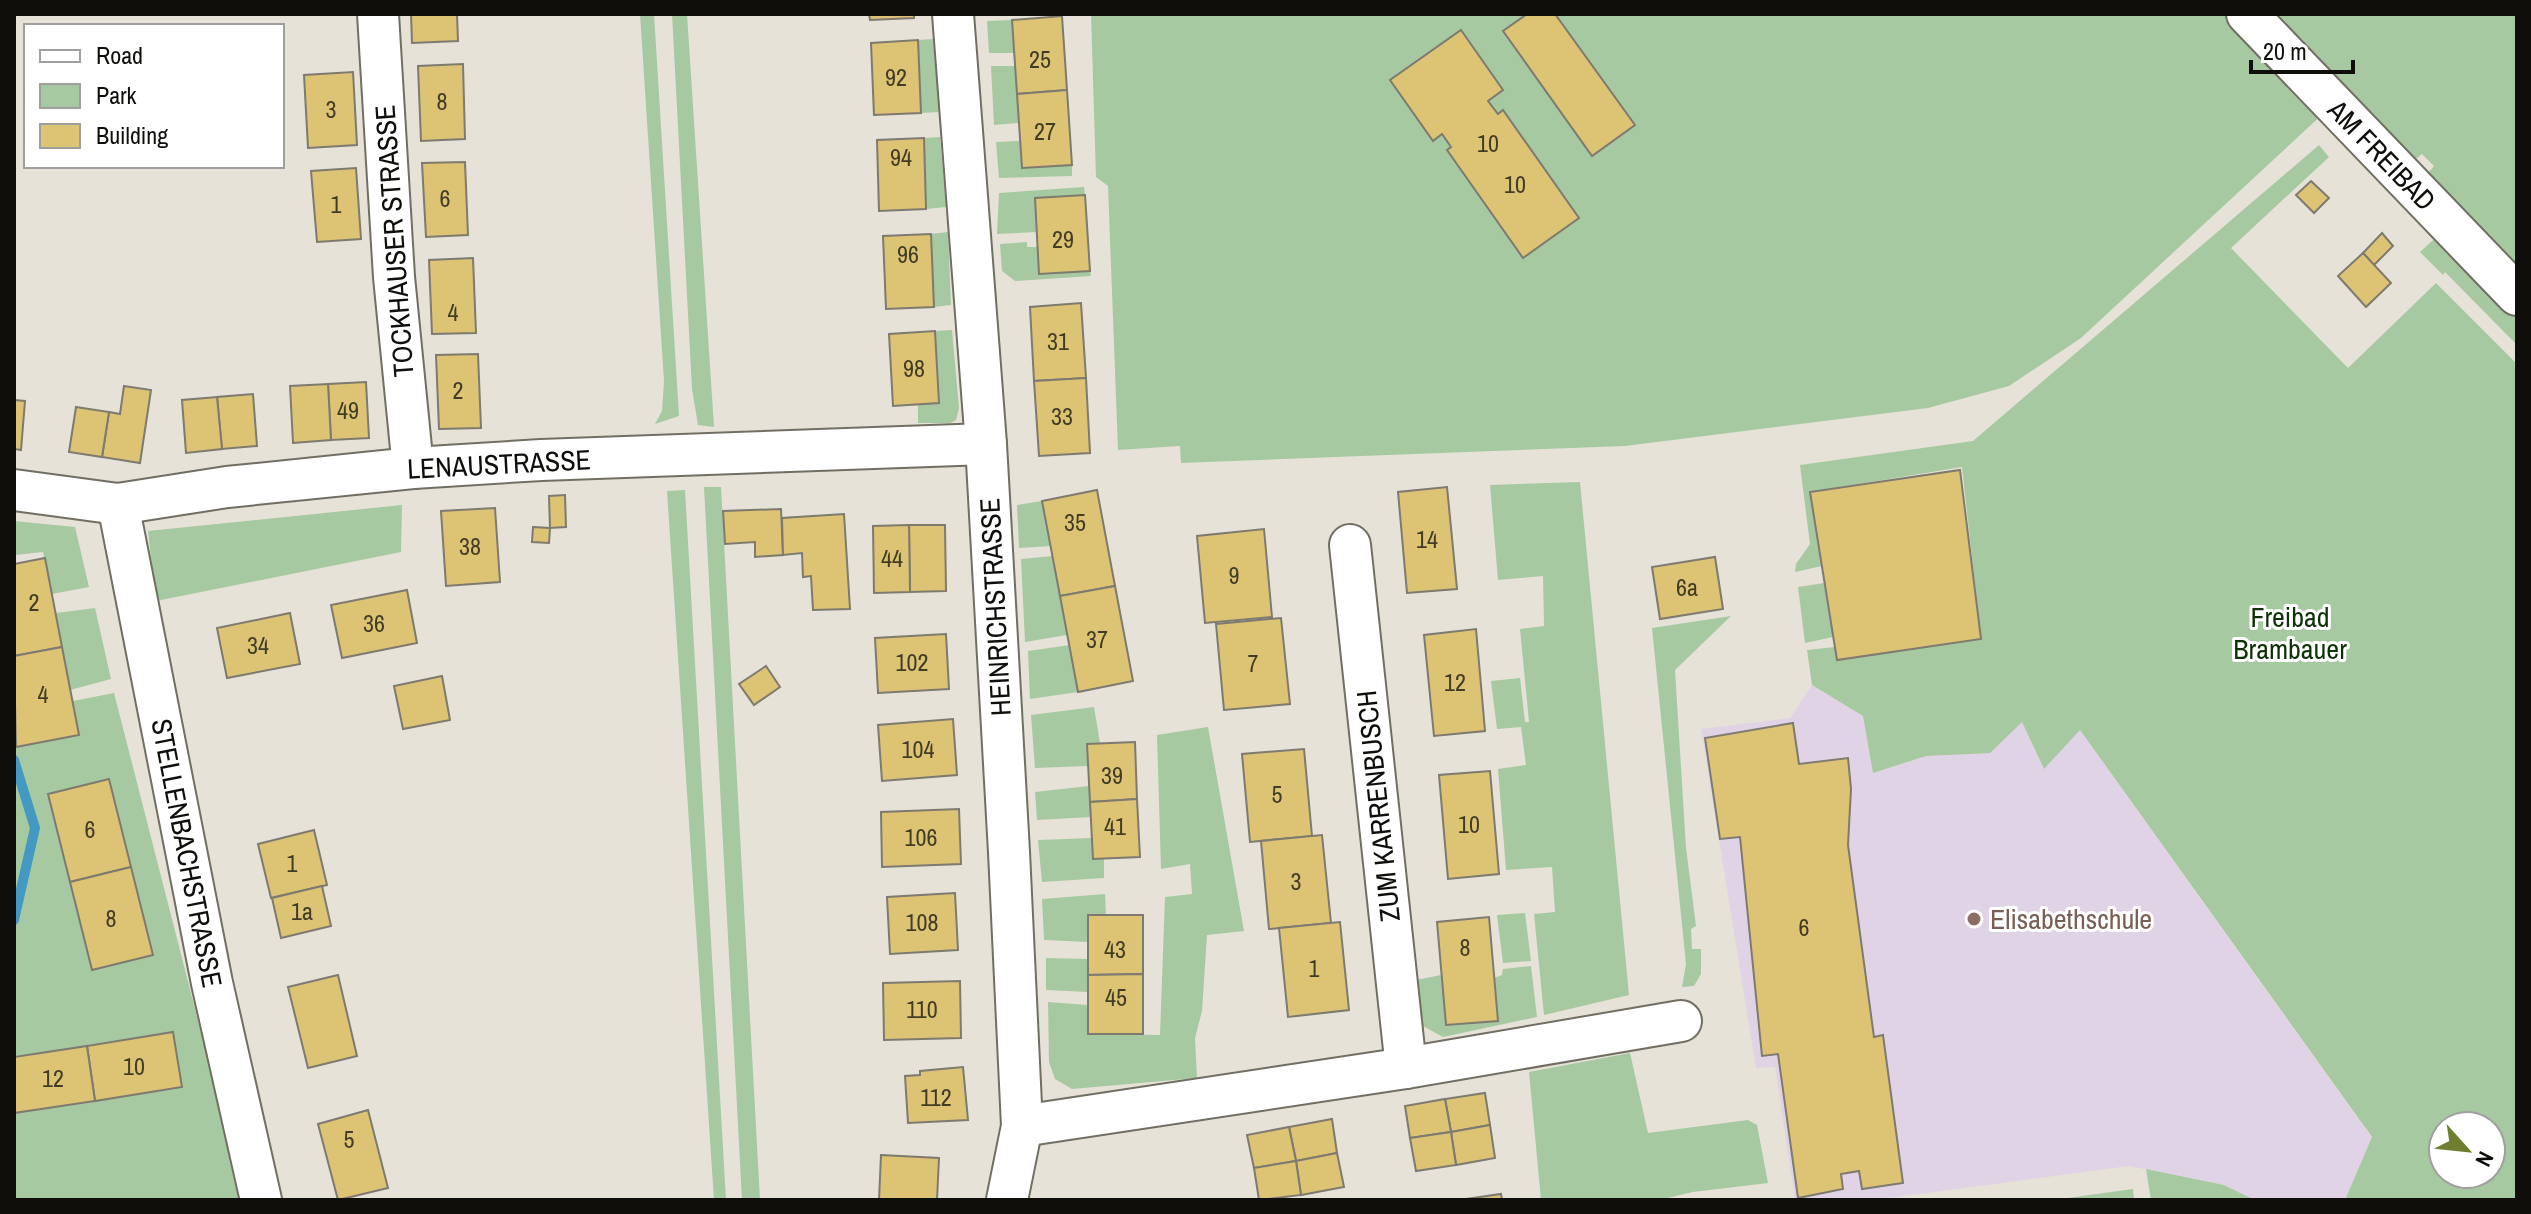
<svg xmlns="http://www.w3.org/2000/svg" width="2531" height="1214" viewBox="0 0 2531 1214" font-family="'Archivo Narrow',sans-serif">
<style>
.education{fill:#e1d3e6}
.green{fill:#a7c9a1;fill-rule:evenodd}
.lines{fill:none;stroke-linecap:round;stroke-linejoin:round}
.stream{stroke:#4499c3;stroke-width:10}
.building{fill:#dcc474;stroke:#7e7a70;stroke-width:2}
.minor-casing{stroke:#716e64;stroke-width:44}
.minor{stroke:#fff;stroke-width:40}
.education-dot{fill:#8d6e63;stroke:#fff;stroke-width:3}
.labels{text-anchor:middle;stroke-width:6;stroke-linejoin:round;paint-order:stroke}
.number-label{font-size:24px;fill:#433c25}
.street-label{font-size:28px;fill:#100e0b;stroke:#fff}
.park-label{font-size:28px;fill:#0e3207;stroke:#fff}
.education-label{font-size:28px;fill:#785e54;stroke:#fff;text-anchor:start}
</style>
<rect width="100%" height="100%" fill="#e6e2d7"/>
<path class="education" d="M1812,685l51,31 10,57 53,-17 29,-2 67,-32 21,46 36,-39 293,409 -27,62h-90l-31,-15 -95,-19 -255,34h-79l-20,-133 -19,1 -55,-339 89,-11z"/>
<g class="green">
<path d="M640,14h14l25,402 -24,8 7,-13 2,-30z"/>
<path d="M672,14h15l27,413 -16,-2 -6,-36z"/>
<path d="M1091,14h1139l96,97 -245,227 -72,48 -81,22 -303,38 -444,17 -1,-17 -62,4 -10,-264 -12,-9z"/>
<path d="M2267,14h250v258l-93,-94 10,-12 -12,-12 -13,11z"/>
<path d="M1012,20l3,33h-26l-2,-32z"/>
<path d="M933,39l7,73 -19,1 -3,-73z"/>
<path d="M991,66h25l3,57 -25,2z"/>
<path d="M940,137l6,70 -20,2 -2,-71z"/>
<path d="M1020,141l2,26 50,-2v11l-73,2 -3,-36z"/>
<path d="M2319,145l10,12 -98,91 117,120 88,-85 81,81v836h-172l27,-63 -292,-407 -36,39 -22,-47 -32,31 -64,3 -53,17 -10,-57 -51,-31 -5,-35 28,-3 2,13 144,-21 -19,-172 -152,25 12,74 -27,6 1,-8 14,-20 -10,-79 173,-24zM2443,1126h48v48h-48z"/>
<path d="M1084,187l1,8 -50,3 2,34 -40,2 2,-41z"/>
<path d="M2443,231l74,76v38l-72,-73 -2,3 -23,-23z"/>
<path d="M948,232l3,73 -17,2 -3,-73z"/>
<path d="M1027,242v5h11l2,27 50,-3 1,5 -76,5 -13,-10 -2,-27z"/>
<path d="M952,330l7,78 -3,12 -6,3h-32v-18l21,-2 -4,-72z"/>
<path d="M1580,482l49,513 -85,20 -10,-101 21,-2 -3,-45 -46,3 -8,-101 28,-4 -5,-38 -24,2 -6,-48 29,-3 5,44h4l-9,-93 24,-3 -1,-50 -45,4 -8,-95z"/>
<path d="M704,487h17l39,713h-18z"/>
<path d="M685,490l41,710h-12l-47,-709z"/>
<path d="M1042,501l9,45 -32,2 -2,-43z"/>
<path d="M402,505l-1,47 -245,49 -8,-70z"/>
<path d="M14,521l61,6 14,60 -37,7 -9,-42 -28,3 1,9h-2z"/>
<path d="M1053,556l14,79 -42,7 -4,-83z"/>
<path d="M1824,583l9,54 -28,6 -7,-56z"/>
<path d="M95,608l16,71 -41,11 -14,-77z"/>
<path d="M1731,616l-56,54 11,178 10,78 -5,3 1,20h9v25l-7,12 -12,1 4,-23 -34,-336z"/>
<path d="M1070,645l8,47 -48,7 -2,-48z"/>
<path d="M114,693l130,507h-230v-462l2,9 62,-12 -5,-34z"/>
<path d="M1094,707l6,36 -13,1 1,22 -53,2 -4,-53z"/>
<path d="M1208,727l36,204 -37,4 -5,76 -7,27 2,40 -125,11 -17,-10 -6,-17 -1,-60 40,3 1,29 71,1 5,-138 27,-3 -2,-30 -29,5 -4,-134z"/>
<path d="M1089,786l2,31 -54,3 -2,-28z"/>
<path d="M1092,838l1,21h11v19l-62,4 -4,-42z"/>
<path d="M1105,894l1,21h-18v27l-44,-2 -2,-41z"/>
<path d="M1525,913l6,48 -28,2 -6,-48z"/>
<path d="M1046,958l42,1v33l-42,-2z"/>
<path d="M1531,966l6,51 -94,20 -20,-11 -7,-46 25,-5 5,50 51,-4 -3,-43 8,-3 1,-6z"/>
<path d="M1630,1053l18,80 100,-13 9,5 11,58 -75,9 -34,8h-118l-12,-128z"/>
<path d="M2146,1169l78,16 31,15h-104z"/>
<path d="M2133,1189l1,11h-81z"/>
</g>
<g class="lines">
<path class="stream" d="M14,760l21,68 -21,92"/>
</g>
<g class="building">
<path d="M411,14h46l1,27 -46,2z"/>
<path d="M869,14h45v4l-44,2z"/>
<path d="M1527,14h28l80,111 -43,31 -89,-125z"/>
<path d="M1062,16l5,74 -50,4 -5,-74z"/>
<path d="M1461,30l42,60 -15,11 10,13 5,-4 76,108 -56,40 -76,-108 4,-3 -9,-13 -9,7 -43,-61z"/>
<path d="M918,40l3,73 -47,2 -3,-72z"/>
<path d="M463,64l2,75 -44,2 -3,-75z"/>
<path d="M353,72l4,73 -49,3 -4,-73z"/>
<path d="M1067,90l5,75 -50,3 -5,-74z"/>
<path d="M924,138l2,71 -47,2 -2,-71z"/>
<path d="M465,162l3,73 -42,2 -4,-74z"/>
<path d="M356,168l5,71 -44,3 -6,-71z"/>
<path d="M2311,181l18,17 -15,15 -18,-18z"/>
<path d="M1085,195l5,76 -51,3 -4,-76z"/>
<path d="M2382,233l11,13 -19,19 -11,-12z"/>
<path d="M931,234l3,73 -48,2 -3,-73z"/>
<path d="M2363,253l28,30 -25,24 -28,-31z"/>
<path d="M473,258l3,75 -44,1 -3,-74z"/>
<path d="M1081,303l5,75 -52,3 -4,-74z"/>
<path d="M935,331l4,72 -46,3 -4,-72z"/>
<path d="M478,354l3,74 -42,1 -3,-74z"/>
<path d="M1086,378l4,75 -51,3 -5,-75z"/>
<path d="M366,382l3,56 -38,2 -3,-56z"/>
<path d="M328,384l3,56 -38,3 -3,-57z"/>
<path d="M124,386l27,4 -11,73 -38,-6 7,-45 11,2z"/>
<path d="M253,394l4,52 -35,3 -5,-52z"/>
<path d="M217,397l5,52 -36,4 -4,-53z"/>
<path d="M14,400l11,1 -4,49 -7,-1z"/>
<path d="M76,407l33,5 -7,45 -33,-5z"/>
<path d="M1960,470l21,169 -144,21 -27,-168z"/>
<path d="M1447,487l10,102 -50,4 -9,-101z"/>
<path d="M1097,490l18,96 -55,10 -18,-95z"/>
<path d="M565,495l1,32 -16,1 -1,-32z"/>
<path d="M495,508l5,74 -54,4 -5,-75z"/>
<path d="M781,509l2,46 -28,2v-15l-30,2 -2,-33z"/>
<path d="M844,514l6,95 -37,1 -2,-34 -8,1 -1,-24 -19,2 -1,-37z"/>
<path d="M909,525h36l1,66 -36,1z"/>
<path d="M909,525l1,67 -36,1 -1,-67z"/>
<path d="M533,527l17,1 -1,15 -17,-1z"/>
<path d="M1264,529l8,88 -67,6 -8,-87z"/>
<path d="M1715,557l8,52 -63,10 -8,-52z"/>
<path d="M45,558l17,89 -48,9v-92z"/>
<path d="M1115,586l18,95 -55,11 -18,-96z"/>
<path d="M407,590l10,53 -75,15 -11,-53z"/>
<path d="M290,613l10,51 -73,14 -10,-50z"/>
<path d="M1281,618l9,86 -66,6 -8,-86z"/>
<path d="M1476,629l9,102 -51,5 -10,-101z"/>
<path d="M946,634l3,55 -71,4 -3,-55z"/>
<path d="M62,647l17,88 -63,12 -2,-91z"/>
<path d="M766,666l14,21 -26,18 -15,-21z"/>
<path d="M442,676l8,44 -47,9 -9,-43z"/>
<path d="M953,719l4,56 -75,6 -4,-56z"/>
<path d="M1793,723l6,41 49,-6 3,31 -3,56 26,192 9,-2 20,148 -41,6 -3,-18 -18,3 2,15 -45,9 -20,-144 -16,2 -22,-219 -20,2 -15,-101z"/>
<path d="M1135,742l2,57 -47,3 -3,-58z"/>
<path d="M1304,749l8,87 -62,6 -8,-88z"/>
<path d="M1490,771l9,103 -51,5 -9,-104z"/>
<path d="M109,779l22,88 -61,15 -22,-88z"/>
<path d="M1137,799l3,58 -47,2 -3,-57z"/>
<path d="M959,809l2,55 -79,3 -1,-55z"/>
<path d="M314,830l13,55 -56,13 -13,-54z"/>
<path d="M1322,835l9,88 -62,6 -8,-88z"/>
<path d="M131,867l22,88 -61,15 -22,-88z"/>
<path d="M322,886l9,40 -50,12 -9,-40z"/>
<path d="M955,893l3,57 -68,4 -3,-57z"/>
<path d="M1088,915h55v59l-55,1z"/>
<path d="M1489,917l9,104 -52,4 -9,-103z"/>
<path d="M1340,922l9,88 -61,7 -9,-89z"/>
<path d="M1143,974v60h-55v-59z"/>
<path d="M338,975l19,81 -49,12 -20,-81z"/>
<path d="M960,981l1,57 -77,2 -1,-57z"/>
<path d="M173,1032l9,55 -87,14 -8,-55z"/>
<path d="M87,1046l8,55 -81,12v-56z"/>
<path d="M963,1067l5,53 -60,3 -3,-47 15,-1v-4z"/>
<path d="M1485,1093l5,32 -39,7 -6,-33z"/>
<path d="M1445,1099l6,33 -41,6 -5,-32z"/>
<path d="M368,1110l20,78 -50,12 -20,-76z"/>
<path d="M1332,1119l5,34 -41,8 -7,-34z"/>
<path d="M1490,1125l5,33 -39,7 -5,-33z"/>
<path d="M1289,1127l7,34 -42,7 -7,-33z"/>
<path d="M1451,1132l5,33 -40,6 -6,-33z"/>
<path d="M1337,1153l7,34 -43,8 -5,-34z"/>
<path d="M881,1155l58,3 -2,42h-58z"/>
<path d="M1296,1161l5,34 -42,5 -5,-32z"/>
<path d="M1501,1194l1,6h-43z"/>
</g>
<g class="lines">
<g class="minor-casing">
<g id="minor">
<path d="M378,14l16,263 19,191"/>
<path d="M953,14l33,430 23,408 13,274 -15,74"/>
<path d="M2247,14l270,281"/>
<path d="M14,490l104,14 109,-17 186,-19 128,-8 445,-16"/>
<path d="M118,504l94,479 49,217"/>
<path d="M1350,545l56,523"/>
<path d="M1022,1126l384,-58 275,-47"/>
</g>
</g>
<use href="#minor" class="minor"/>
</g>
<circle class="education-dot" cx="1974" cy="919" r="8"/>
<g class="labels">
<g class="number-label">
<text x="1040" y="68">25</text>
<text x="896" y="86">92</text>
<text x="442" y="110">8</text>
<text x="331" y="118">3</text>
<text x="1045" y="140">27</text>
<text x="1488" y="152">10</text>
<text x="901" y="166">94</text>
<text x="1515" y="193">10</text>
<text x="445" y="207">6</text>
<text x="336" y="213">1</text>
<text x="1063" y="248">29</text>
<text x="908" y="263">96</text>
<text x="453" y="321">4</text>
<text x="1058" y="350">31</text>
<text x="914" y="377">98</text>
<text x="458" y="399">2</text>
<text x="348" y="419">49</text>
<text x="1062" y="425">33</text>
<text x="1075" y="531">35</text>
<text x="1427" y="548">14</text>
<text x="470" y="555">38</text>
<text x="892" y="567">44</text>
<text x="1234" y="584">9</text>
<text x="1687" y="596">6a</text>
<text x="34" y="611">2</text>
<text x="374" y="632">36</text>
<text x="1097" y="648">37</text>
<text x="258" y="654">34</text>
<text x="912" y="671">102</text>
<text x="1253" y="672">7</text>
<text x="1455" y="691">12</text>
<text x="43" y="703">4</text>
<text x="918" y="758">104</text>
<text x="1112" y="784">39</text>
<text x="1277" y="803">5</text>
<text x="1469" y="833">10</text>
<text x="1115" y="835">41</text>
<text x="90" y="838">6</text>
<text x="921" y="846">106</text>
<text x="292" y="872">1</text>
<text x="1296" y="890">3</text>
<text x="302" y="920">1a</text>
<text x="111" y="927">8</text>
<text x="922" y="931">108</text>
<text x="1804" y="936">6</text>
<text x="1465" y="956">8</text>
<text x="1115" y="958">43</text>
<text x="1314" y="977">1</text>
<text x="1116" y="1006">45</text>
<text x="922" y="1018">110</text>
<text x="134" y="1075">10</text>
<text x="53" y="1087">12</text>
<text x="936" y="1106">112</text>
<text x="349" y="1148">5</text>
</g>
<g class="street-label">
<text transform="translate(2382 155) rotate(46)" y="10">AM FREIBAD</text>
<text transform="translate(394 241) rotate(-94)" y="10">TOCKHAUSER STRASSE</text>
<text transform="translate(499 464) rotate(-3)" y="10">LENAUSTRASSE</text>
<text transform="translate(995 607) rotate(-93)" y="10">HEINRICHSTRASSE</text>
<text transform="translate(1378 806) rotate(-96)" y="10">ZUM KARRENBUSCH</text>
<text transform="translate(187 853) rotate(79)" y="10">STELLENBACHSTRASSE</text>
</g>
<g class="park-label">
<text x="2290" y="627">Freibad<tspan x="2290" dy="32">Brambauer</tspan></text>
</g>
<g class="education-label">
<text x="1990" y="929">Elisabethschule</text>
</g>
</g>
<rect width="2531" height="1214" fill="none" stroke="#100e0b" stroke-width="32"/>
<rect x="24" y="24" width="260" height="144" fill="#ffffff" stroke="#9f9f9d" stroke-width="2"/>
<rect x="40" y="50" width="40" height="12" fill="#ffffff" stroke="#9f9f9d" stroke-width="2"/>
<text x="96" y="64" font-size="24" fill="#100e0b">Road</text>
<rect x="40" y="84" width="40" height="24" fill="#a7c9a1" stroke="#9f9f9d" stroke-width="2"/>
<text x="96" y="104" font-size="24" fill="#100e0b">Park</text>
<rect x="40" y="124" width="40" height="24" fill="#dcc474" stroke="#9f9f9d" stroke-width="2"/>
<text x="96" y="144" font-size="24" fill="#100e0b">Building</text>
<g transform="translate(2467 1150) rotate(117)"><circle r="38" fill="#ffffff" stroke="#9f9f9d" stroke-width="2"/>
<path d="M0-6L14 30L0 20L-14 30Z" fill="#6e8030"/>
<text y="-12" font-size="22" font-weight="bold" text-anchor="middle" fill="#100e0b">N</text>
</g>
<path d="M2251 60v12h102v-12" fill="none" stroke="#100e0b" stroke-width="4"/>
<text x="2263" y="60" font-size="24" fill="#100e0b" stroke="#ffffff" stroke-width="6" paint-order="stroke">20 m</text>
</svg>
